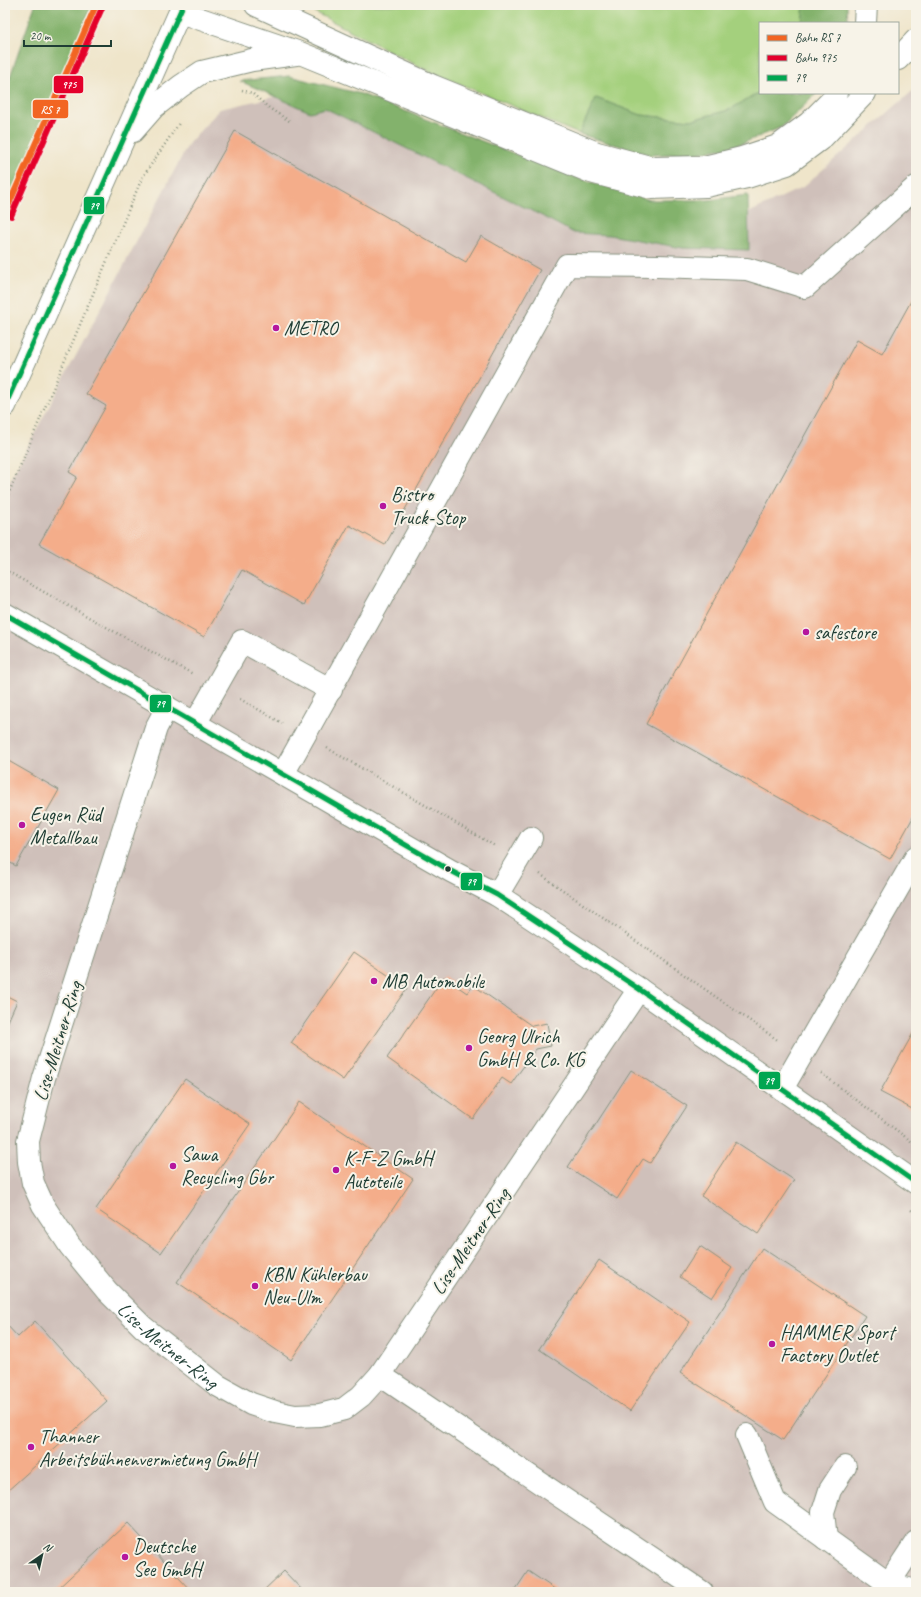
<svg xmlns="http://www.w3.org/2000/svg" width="921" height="1597" viewBox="0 0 921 1597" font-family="Caveat,sans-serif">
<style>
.industrial{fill:#cfc0ba}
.green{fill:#a4d07d;stroke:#628658}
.forest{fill:#83b26c;stroke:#517850}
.building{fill:#f4ad8a}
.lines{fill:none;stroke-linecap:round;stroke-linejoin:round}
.minor-casing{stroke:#87917f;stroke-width:24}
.highway-casing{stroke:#87917f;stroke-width:24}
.path{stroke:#87917f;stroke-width:2.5;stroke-dasharray:1 3;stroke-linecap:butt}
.minor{stroke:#fff;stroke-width:22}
.highway{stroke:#fff;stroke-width:22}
.bus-1-casing{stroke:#f7f3e8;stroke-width:8}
.bus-1{stroke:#00a651;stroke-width:5}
.rail-1-casing{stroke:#f7f3e8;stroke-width:9}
.rail-2-casing{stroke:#f7f3e8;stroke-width:9}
.rail-1{stroke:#f26522;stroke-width:6}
.rail-2{stroke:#e4002b;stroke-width:6}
.poi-dot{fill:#b5179e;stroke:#f7f3e8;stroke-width:1.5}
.bus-dot{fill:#1f3d34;stroke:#f7f3e8;stroke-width:1.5}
.labels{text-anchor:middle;stroke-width:4;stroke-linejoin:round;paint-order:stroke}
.poi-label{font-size:20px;fill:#1f3d34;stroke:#f7f3e8;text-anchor:start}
.street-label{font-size:20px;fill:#1f3d34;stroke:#f7f3e8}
.line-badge{stroke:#f7f3e8;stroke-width:1.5}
.badge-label{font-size:11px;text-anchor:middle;font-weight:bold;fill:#fff}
</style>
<rect width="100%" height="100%" fill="#f7f3e8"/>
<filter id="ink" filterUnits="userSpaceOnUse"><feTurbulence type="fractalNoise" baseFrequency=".025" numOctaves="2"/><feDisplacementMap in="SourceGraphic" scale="8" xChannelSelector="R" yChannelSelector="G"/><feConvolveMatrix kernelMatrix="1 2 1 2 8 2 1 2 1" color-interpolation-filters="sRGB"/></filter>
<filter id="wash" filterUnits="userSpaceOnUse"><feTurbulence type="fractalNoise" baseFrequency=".012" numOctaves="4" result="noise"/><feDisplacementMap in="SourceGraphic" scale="16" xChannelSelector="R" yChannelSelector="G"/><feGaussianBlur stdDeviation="0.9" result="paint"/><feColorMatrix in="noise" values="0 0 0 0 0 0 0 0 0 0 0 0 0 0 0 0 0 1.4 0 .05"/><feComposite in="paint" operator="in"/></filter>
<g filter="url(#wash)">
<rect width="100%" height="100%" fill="#efe5ca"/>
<path class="industrial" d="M916,88v1504h-911v-1103l184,-346 31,-34 75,-17 409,142 99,-47z"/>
<path class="green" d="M301,5h503l-2,18h-42v69l-31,18 -38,10 -50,-5 -45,-17 -17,36 -159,-67z"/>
<g class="forest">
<path d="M35,5h57l-87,206v-120z"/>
<path d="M804,5h43l1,18h-46z"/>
<path d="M289,76l72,18 208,81 81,25h58l40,-5 1,55 -66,-2 -73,-13 -36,-2 -32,-17 -217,-108 -15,4 -70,-31z"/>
<path d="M760,92v1h57l-35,34 -49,20 -36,6 -47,2 -71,-21 17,-36 45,17 50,5 38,-10z"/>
</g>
<g id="blocks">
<g class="building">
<path d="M235,131l231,131 15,-26 59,34 -155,275 -36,-20 -45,80 -62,-35 -38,67 -165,-93 38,-67 -8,-5 37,-66 -20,-12z"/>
<path d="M916,292v520l-26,47 -244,-135 211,-384 25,14z"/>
<path d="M5,759l54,31 -43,76 -11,-6z"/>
<path d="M354,952l53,36 -64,92 -52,-37z"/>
<path d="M444,977l23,16 6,-8 59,41 15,-3 4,23 -15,3 -25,35 -9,-6 -29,41 -86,-61z"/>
<path d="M5,995l12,6 -12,27z"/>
<path d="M916,1028v83l-36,-19z"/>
<path d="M631,1070l56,36 -37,57 -7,-4 -26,40 -49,-32z"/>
<path d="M185,1079l65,45 -89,129 -65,-44z"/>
<path d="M299,1102l114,77 -122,181 -114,-78z"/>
<path d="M736,1142l58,38 -36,54 -57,-38z"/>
<path d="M700,1246l32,22 -20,30 -32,-21z"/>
<path d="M762,1248l103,68 -82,124 -103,-67z"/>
<path d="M599,1260l91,62 -60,89 -91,-62z"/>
<path d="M35,1321l72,80 -102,92v-170l13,14z"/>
<path d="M128,1523l64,69h-138z"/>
<path d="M284,1571l20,21h-42z"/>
<path d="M528,1571l31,21h-45z"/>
</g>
</g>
</g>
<g filter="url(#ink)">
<use href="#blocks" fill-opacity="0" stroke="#87917f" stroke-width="1"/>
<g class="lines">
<g class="minor-casing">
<g id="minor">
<path d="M180,12l120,41 291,119 61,16 54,-2 41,-9 40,-13 35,-26 43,-45"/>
<path d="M898,59l18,-19"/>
<path d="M133,131l21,-24 27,-21 21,-14 50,-12 44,-6"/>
<path d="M5,406l178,-401"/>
<path d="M5,614l446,257 46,24 142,94 277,194"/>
<path id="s1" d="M167,707l-11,21 -112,350 -16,63 1,21 4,21 10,22 27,41 37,45 36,36 74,58 34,19 24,8 20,4 25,-1 24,-6 17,-13 19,-21 259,-386"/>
<path d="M195,724l47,-83 89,49"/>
<path d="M283,774l284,-509 90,1 90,3 58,18 111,-100"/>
<path d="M497,895l34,-57"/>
<path d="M782,1089l134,-232"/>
<path d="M380,1375l322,217"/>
<path d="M747,1435l28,67 114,82 27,7"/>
<path d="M826,1539l-3,-27 7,-22 15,-23"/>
<path d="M883,1592l33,-50"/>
</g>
</g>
<g class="highway-casing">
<g id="highway">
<path d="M256,5l177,81 164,67 56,15 51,-1 38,-9 36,-12 31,-23 24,-24 3,-6"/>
<path d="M865,23l1,-18"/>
</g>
</g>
<g class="path">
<path d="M242,90l10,3 17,15 22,14"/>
<path d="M5,502l137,-324 38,-56"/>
<path d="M5,570l119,67 69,37"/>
<path d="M240,699l42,24"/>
<path d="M327,748l168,98"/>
<path d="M540,874l239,167"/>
<path d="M821,1073l95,72"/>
<path d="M911,1210l5,3"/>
</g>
<use href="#minor" class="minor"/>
<use href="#highway" class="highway"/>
<g class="bus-1-casing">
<g id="bus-1">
<path d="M5,406l178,-401"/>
<path d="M5,614l446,257 46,24 142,94 277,194"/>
</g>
</g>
<use href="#bus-1" class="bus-1"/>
<g class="rail-1-casing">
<path id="rail-1" d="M5,213l91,-208"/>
</g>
<g class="rail-2-casing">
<path id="rail-2" d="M11,216l91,-208"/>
</g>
<use href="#rail-1" class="rail-1"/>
<use href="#rail-2" class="rail-2"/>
</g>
</g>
<g class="poi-dot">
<circle cx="276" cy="328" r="4"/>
<circle cx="383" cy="506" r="4"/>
<circle cx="806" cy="632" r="4"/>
<circle cx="22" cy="825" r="4"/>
<circle cx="374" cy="981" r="4"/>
<circle cx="469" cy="1048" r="4"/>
<circle cx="173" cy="1166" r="4"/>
<circle cx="336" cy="1170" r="4"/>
<circle cx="255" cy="1286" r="4"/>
<circle cx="772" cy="1344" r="4"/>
<circle cx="31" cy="1447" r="4"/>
<circle cx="125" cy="1557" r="4"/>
</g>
<circle class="bus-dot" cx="448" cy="869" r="3.5"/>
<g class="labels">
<g class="poi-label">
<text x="284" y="335">METRO</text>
<text x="391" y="501">Bistro<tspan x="391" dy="23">Truck-Stop</tspan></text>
<text x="814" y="639">safestore</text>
<text x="30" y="821">Eugen Rüd<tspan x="30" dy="23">Metallbau</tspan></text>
<text x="382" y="988">MB Automobile</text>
<text x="477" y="1043">Georg Ulrich<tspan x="477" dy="23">GmbH &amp; Co. KG</tspan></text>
<text x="181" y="1161">Sawa<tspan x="181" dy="23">Recycling Gbr</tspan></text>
<text x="344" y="1165">K-F-Z GmbH<tspan x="344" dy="23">Autoteile</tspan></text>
<text x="263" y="1281">KBN Kühlerbau<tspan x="263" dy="23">Neu-Ulm</tspan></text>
<text x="780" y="1339">HAMMER Sport<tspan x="780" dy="23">Factory Outlet</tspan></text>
<text x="39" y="1443">Thanner<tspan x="39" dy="23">Arbeitsbühnenvermietung GmbH</tspan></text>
<text x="133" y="1553">Deutsche<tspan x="133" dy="23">See GmbH</tspan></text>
</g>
<g class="street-label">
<text transform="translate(57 1041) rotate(-73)" y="7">Lise-Meitner-Ring</text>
<text transform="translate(470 1241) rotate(-56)" y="7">Lise-Meitner-Ring</text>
<text dy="7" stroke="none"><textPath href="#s1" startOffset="712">Lise-Meitner-Ring</textPath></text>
</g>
</g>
<g class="line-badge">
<rect x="53" y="75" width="31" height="19" rx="4" fill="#e4002b"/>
<rect x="32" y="99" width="37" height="20" rx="4" fill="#f26522"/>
<rect x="83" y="196" width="22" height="19" rx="4" fill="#00a651"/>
<rect x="149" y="694" width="23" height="19" rx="4" fill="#00a651"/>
<rect x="460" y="872" width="23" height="19" rx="4" fill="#00a651"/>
<rect x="758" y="1071" width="23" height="19" rx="4" fill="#00a651"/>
</g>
<g class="badge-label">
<text x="69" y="88">975</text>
<text x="50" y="113">RS 7</text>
<text x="94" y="209">79</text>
<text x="160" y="707">79</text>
<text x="471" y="885">79</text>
<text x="769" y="1084">79</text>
</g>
<rect width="921" height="1597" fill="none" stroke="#f7f3e8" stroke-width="20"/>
<rect x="759" y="22" width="140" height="72" fill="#f7f3e8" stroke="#a1aaa0"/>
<rect x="767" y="35" width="20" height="6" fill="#f26522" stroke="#a1aaa0"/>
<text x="795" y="42" font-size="12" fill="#1f3d34">Bahn RS 7</text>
<rect x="767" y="55" width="20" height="6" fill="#e4002b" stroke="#a1aaa0"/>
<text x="795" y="62" font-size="12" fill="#1f3d34">Bahn 975</text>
<rect x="767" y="75" width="20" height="6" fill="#00a651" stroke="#a1aaa0"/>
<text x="795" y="82" font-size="12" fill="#1f3d34">79</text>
<g transform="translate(42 1555) rotate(34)" stroke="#f7f3e8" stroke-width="3" paint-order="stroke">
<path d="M0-3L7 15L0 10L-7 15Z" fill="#1f3d34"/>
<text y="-6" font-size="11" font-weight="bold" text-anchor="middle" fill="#1f3d34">N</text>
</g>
<path d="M24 40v6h87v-6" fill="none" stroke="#1f3d34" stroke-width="2"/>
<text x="30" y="40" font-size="12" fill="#1f3d34" stroke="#f7f3e8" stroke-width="3" paint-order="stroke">20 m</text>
</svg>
